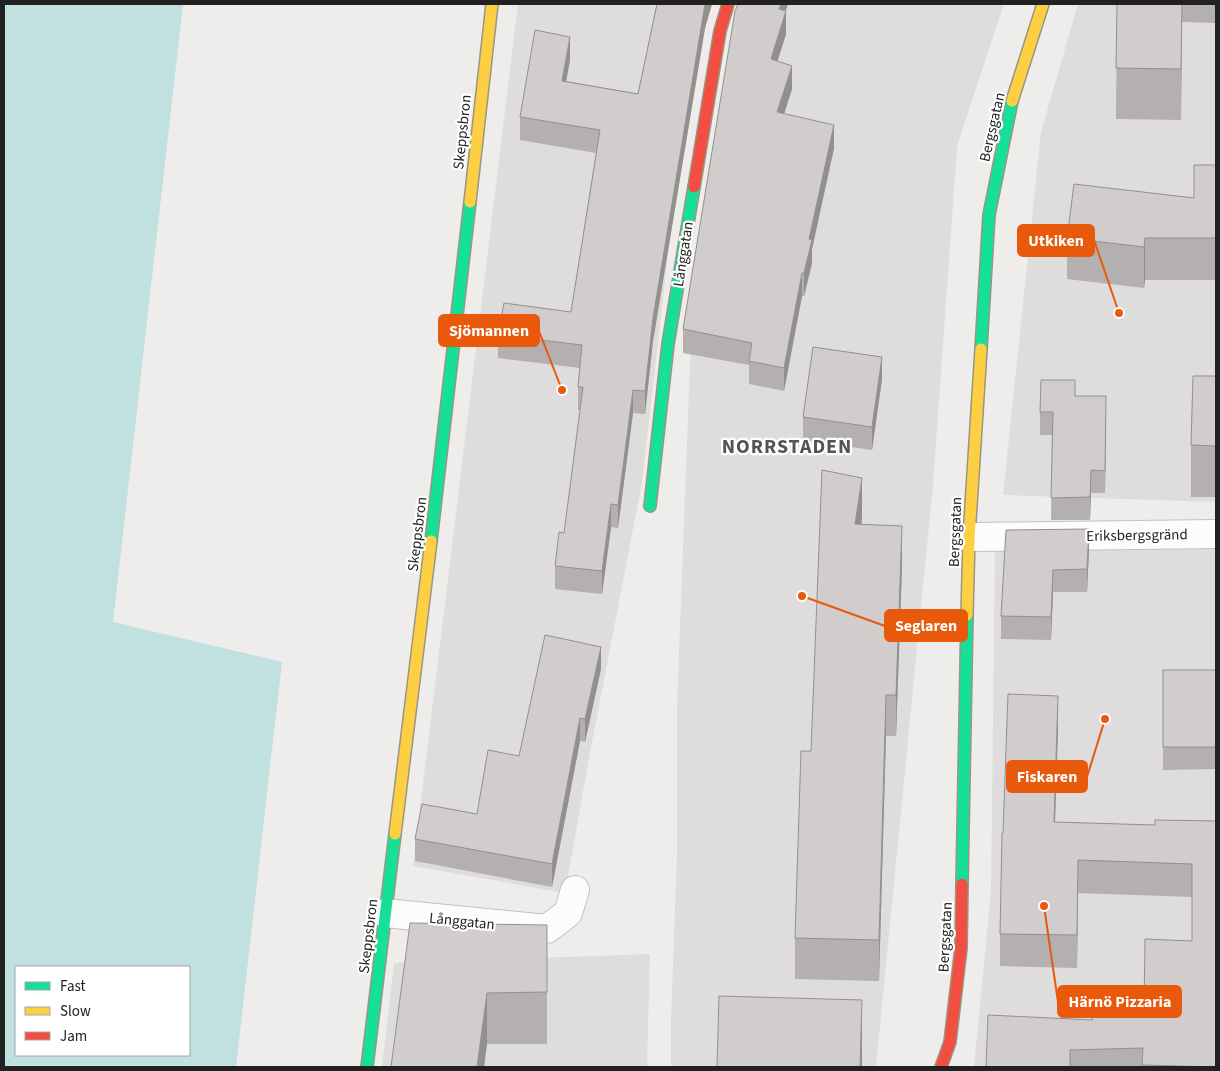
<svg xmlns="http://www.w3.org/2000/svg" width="1220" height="1071" viewBox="0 0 1220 1071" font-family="'Source Sans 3',sans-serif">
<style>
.residential{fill:#dedddc}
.water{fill:#c0e1e0;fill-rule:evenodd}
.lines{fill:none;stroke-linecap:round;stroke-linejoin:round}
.street-casing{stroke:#c2c2c1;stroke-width:30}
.fast-casing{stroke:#999682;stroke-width:14}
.slow-casing{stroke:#999682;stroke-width:14}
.jam-casing{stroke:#999682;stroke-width:14}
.street{stroke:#fdfcfc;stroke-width:28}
.fast{stroke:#16e098;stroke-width:11}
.slow{stroke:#ffcf43;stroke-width:11}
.jam{stroke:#f24e42;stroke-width:11}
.wall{fill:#b3b0af}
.shaded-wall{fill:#92908f}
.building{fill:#d0cdcc;stroke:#92908f}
.labels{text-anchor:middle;stroke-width:4.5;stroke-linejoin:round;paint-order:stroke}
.street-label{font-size:15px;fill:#212121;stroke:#fff}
.district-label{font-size:20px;font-weight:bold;letter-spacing:1px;fill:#545454;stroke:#fff}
.leader{fill:none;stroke:#e8590c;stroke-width:2}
.callout-dot{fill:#e8590c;stroke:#fff;stroke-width:2}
.callout{fill:#e8590c;stroke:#e8590c;stroke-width:2}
.callout-label{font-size:16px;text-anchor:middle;font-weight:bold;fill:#fff}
</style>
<rect width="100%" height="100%" fill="#efedeb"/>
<g class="residential">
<path d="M518,4h194l-8,24 -25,131 -37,323 -53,276 -24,135 -152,-27z"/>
<path d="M745,4h259l-47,142 -24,339 -57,582h-205v-48l6,-163v-149l16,-422z"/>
<path d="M1078,4h138v498l-213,-7 38,-363z"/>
<path d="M995,545l221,2v520h-242l17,-175z"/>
<path d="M650,954l-3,113h-265l12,-104z"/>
</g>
<path class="water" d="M4,4h179l-70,618 169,40 -46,405h-232zM16,967h173v88h-173z"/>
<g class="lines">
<g class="street-casing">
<g id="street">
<path d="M969,537l247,-3"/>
<path d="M385,913l162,16 21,-16 7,-23"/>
</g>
</g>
<g class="fast-casing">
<g id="fast">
<path d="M981,349l8,-134 23,-114"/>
<path d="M650,506l18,-162 26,-157"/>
<path d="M431,541l39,-339"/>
<path d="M962,884l5,-269"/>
<path d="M367,1067l28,-233"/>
</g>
</g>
<g class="slow-casing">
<g id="slow">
<path d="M1012,101l31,-97"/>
<path d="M470,202l22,-198"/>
<path d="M967,615l2,-78 12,-188"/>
<path d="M395,834l36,-293"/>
</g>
</g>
<g class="jam-casing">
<g id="jam">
<path d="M694,187l26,-156 8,-27"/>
<path d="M941,1067l9,-25 11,-94 1,-64"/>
</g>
</g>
<use href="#street" class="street"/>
<use href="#fast" class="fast"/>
<use href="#slow" class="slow"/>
<use href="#jam" class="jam"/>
</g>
<g class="wall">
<path d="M657,4h55l-7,24 -52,313 -8,73 -12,-1 -15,115 -7,-1 -9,67 -47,-5v-23l9,-33 16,-123h-2v-23l2,-19 -82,-10v-23l73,-23 25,-159 -76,-13v-23l50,-57 -4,21 72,13z"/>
<path d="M738,4h50l-3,7 1,23 -9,27 15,28 -8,25 50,34 -22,101v14l-8,33h-2l-18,95 -35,-7v-19l-66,-12v-24z"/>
<path d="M1117,4h99v19l-34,-1 -1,98 -65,-1z"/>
<path d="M1216,165v115h-71l-1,8 -77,-9v-41l127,-40z"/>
<path d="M1216,376v121h-25v-52z"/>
<path d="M882,379l-10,71 -69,-10v-23z"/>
<path d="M1075,396l31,23 -1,74h-14l-1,27h-39l1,-85h-12v-23z"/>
<path d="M862,519l-1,6 41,42 -6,169h-10l-7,245 -84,-2v-41l16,-187z"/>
<path d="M1006,530l83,21 -2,41h-34l-2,48 -50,-1v-23z"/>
<path d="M601,669l-16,73 -5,-1 -28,146 -137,-26v-22l62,-25z"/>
<path d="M1163,670h53v99l-53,1z"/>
<path d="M1058,729l-3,93 100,3 61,-4v246h-230l106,-47 52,-10 48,-69v-44l-114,-4 -1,75 -77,-2v-32l3,-101z"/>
<path d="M547,925v119h-60l-3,23h-93z"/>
</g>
<g class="shaded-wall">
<path d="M705,4h7l-7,24 -52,313 -8,73v-23l8,-73z"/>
<path d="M781,4h7l-9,28 7,-21v23l-15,48v-23z"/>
<path d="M1182,4l-1,116v-51z"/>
<path d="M570,37v23l-8,44v-23z"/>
<path d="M792,66v23l-15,47v-24z"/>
<path d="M834,125v23l-22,101v14l-8,33v-23l5,-34z"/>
<path d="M1145,238v42l-1,8v-41z"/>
<path d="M802,273v23l-18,95v-23z"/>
<path d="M882,357v22l-10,71v-23z"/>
<path d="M633,390v23l-15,115v-23z"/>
<path d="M1106,396v23l-1,74v-22z"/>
<path d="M1091,470v23l-1,27v-23z"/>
<path d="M862,478v41l-7,46v-41z"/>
<path d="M611,504v23l-9,67v-23z"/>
<path d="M902,526v41l-6,169v-41z"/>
<path d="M1089,529v22l-2,41v-23z"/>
<path d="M1053,570v22l-2,48v-23z"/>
<path d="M601,647v22l-16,73v-23z"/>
<path d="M886,695v41l-7,245v-41z"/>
<path d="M1058,696v33l-4,126v-33z"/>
<path d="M580,718v23l-28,146v-23z"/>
<path d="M1078,860v33l-1,75v-33z"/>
<path d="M487,993v51l-3,23h-7z"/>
<path d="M862,1000v67h-2z"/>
</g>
<g class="building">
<path d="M657,4h48l-52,314 -8,73 -12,-1 -15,115 -7,-1 -9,67 -47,-5 4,-34 5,1 19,-146h-5l4,-42 -84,-10 6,-32 67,9 29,-182 -80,-13 15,-87 35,7 -8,44 76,13z"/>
<path d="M738,4h43l-2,5 7,2 -15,48 21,7 -15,46 57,13 -25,114 3,1 -8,33h-2l-18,95 -35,-7 3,-18 -69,-14 52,-318z"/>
<path d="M1117,4h65l-1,65 -65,-1z"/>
<path d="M1194,165h22v73h-71l-1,9 -77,-9 7,-54 120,14z"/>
<path d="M813,347l69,10 -10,70 -69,-10z"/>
<path d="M1193,376h23v70l-25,-1z"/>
<path d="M1041,380h34v16h31l-1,75 -14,-1 -1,27 -39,1 2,-86h-13z"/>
<path d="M822,470l40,8 -7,46 47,2 -6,169h-10l-7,245 -84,-2 6,-187h10z"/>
<path d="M1089,529l-2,40 -34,1 -2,47 -50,-1 5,-86z"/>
<path d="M545,635l56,12 -16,72 -5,-1 -28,146 -137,-25 7,-35 55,10 11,-64 31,6z"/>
<rect x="1163" y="670" width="53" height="77"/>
<path d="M1008,694l50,2 -4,126 101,3v-5l61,1v246l-74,-2 1,-17 -73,2v17h-84l2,-52 104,5v-8l52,-2 1,-71 47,2v-77l-114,-4 -1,75 -77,-1 2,-101h1z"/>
<path d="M410,923l137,2v67l-60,1 -10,74h-86z"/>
<path d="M719,996l143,4 -2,67h-143z"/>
</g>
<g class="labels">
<g class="street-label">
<text transform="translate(992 127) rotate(-77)" y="5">Bergsgatan</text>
<text transform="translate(462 132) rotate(-84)" y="5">Skeppsbron</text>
<text transform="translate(683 254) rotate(-81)" y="5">Långgatan</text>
<text transform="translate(955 532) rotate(-88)" y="5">Bergsgatan</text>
<text transform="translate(417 534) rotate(-83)" y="5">Skeppsbron</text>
<text transform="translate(1137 535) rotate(-1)" y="5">Eriksbergsgränd</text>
<text transform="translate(462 921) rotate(6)" y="5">Långgatan</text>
<text transform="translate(368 936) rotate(-83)" y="5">Skeppsbron</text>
<text transform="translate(945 937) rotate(-87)" y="5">Bergsgatan</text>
</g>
<g class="district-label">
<text x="787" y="453">NORRSTADEN</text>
</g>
</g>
<path class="leader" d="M1119 313L1094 240M562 390L539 331M802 596L885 626M1105 719L1087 777M1044 906L1058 1002"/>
<g class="callout-dot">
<circle cx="1119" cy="313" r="5"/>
<circle cx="562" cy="390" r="5"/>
<circle cx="802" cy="596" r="5"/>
<circle cx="1105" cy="719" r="5"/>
<circle cx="1044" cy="906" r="5"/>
</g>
<g class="callout">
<rect x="1018" y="225" width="76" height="31" rx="5"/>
<rect x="439" y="315" width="100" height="31" rx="5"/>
<rect x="885" y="610" width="82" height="31" rx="5"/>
<rect x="1007" y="761" width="80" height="31" rx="5"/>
<rect x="1058" y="986" width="123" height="31" rx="5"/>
</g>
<g class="callout-label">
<text x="1056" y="246">Utkiken</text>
<text x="489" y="336">Sjömannen</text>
<text x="926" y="631">Seglaren</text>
<text x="1047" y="782">Fiskaren</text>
<text x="1120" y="1007">Härnö Pizzaria</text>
</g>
<rect width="1220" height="1071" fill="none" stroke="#212121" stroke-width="10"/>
<rect x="15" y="966" width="175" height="90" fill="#ffffff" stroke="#a6a6a6"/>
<rect x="25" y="982" width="25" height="8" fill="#16e098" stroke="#a6a6a6"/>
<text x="60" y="991" font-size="15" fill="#212121">Fast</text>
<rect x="25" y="1007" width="25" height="8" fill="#ffcf43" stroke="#a6a6a6"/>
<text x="60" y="1016" font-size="15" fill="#212121">Slow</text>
<rect x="25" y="1032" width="25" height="8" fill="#f24e42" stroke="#a6a6a6"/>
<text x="60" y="1041" font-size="15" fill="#212121">Jam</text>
</svg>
